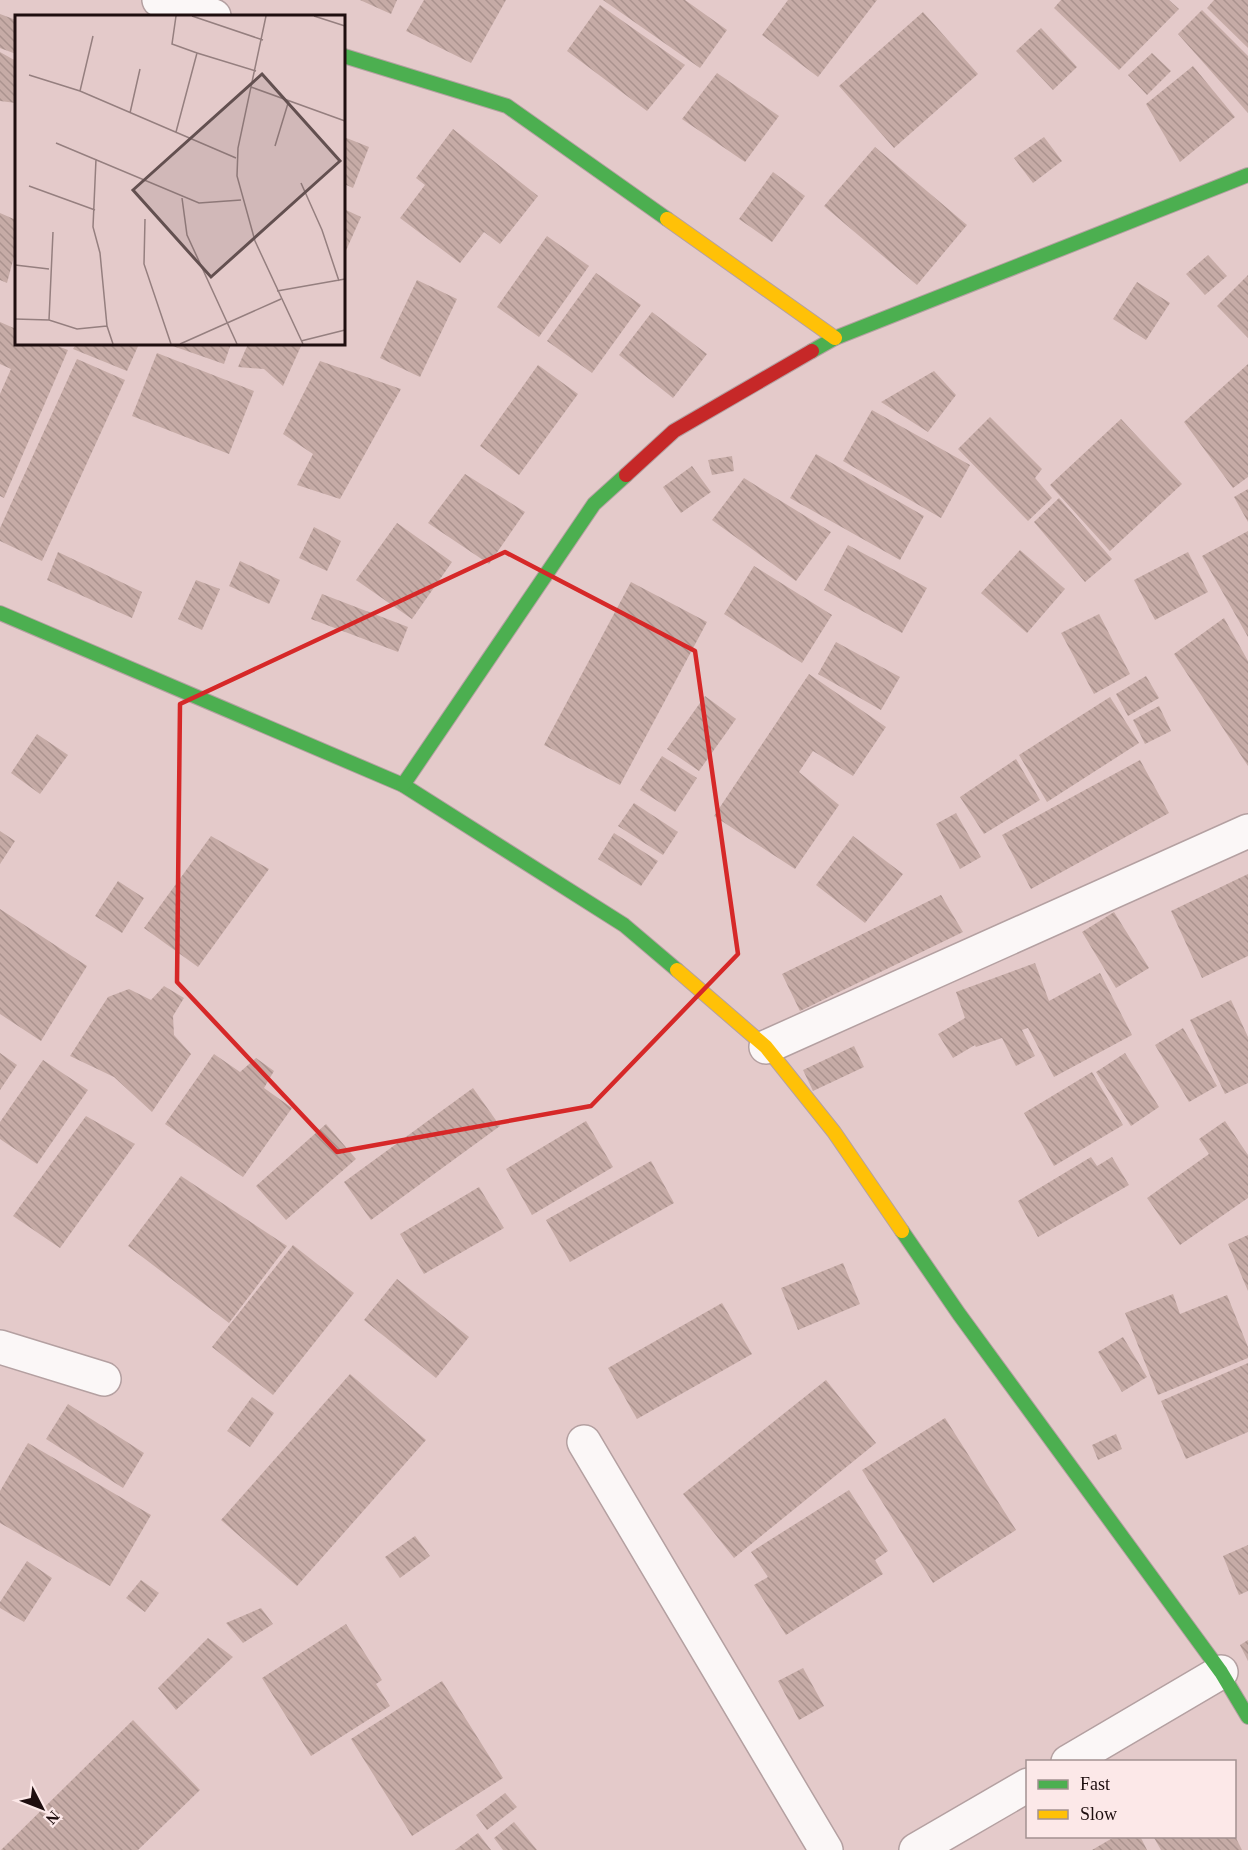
<svg xmlns="http://www.w3.org/2000/svg" width="1248" height="1850" viewBox="0 0 1248 1850" font-family="Georgia,serif">
<style>
.building{fill:url(#building-back-hatch)}
.lines{fill:none;stroke-linecap:round;stroke-linejoin:round}
.street-casing{stroke:#b4a0a1;stroke-width:36}
.fast-casing{stroke:#b4a0a1;stroke-width:16}
.slow-casing{stroke:#b4a0a1;stroke-width:16}
.jam-casing{stroke:#b4a0a1;stroke-width:16}
.street{stroke:#fbf7f7;stroke-width:33}
.fast{stroke:#4caf50;stroke-width:14}
.slow{stroke:#ffc107;stroke-width:14}
.jam{stroke:#c62828;stroke-width:14}
.marked{fill:none;stroke:#d62828;stroke-width:4.5;stroke-linejoin:round}
.inset-road{fill:none;stroke:#957f7f;stroke-width:1.5}
.view{fill:#635050;fill-opacity:0.15;stroke:#635050;stroke-width:3}
.inset-edge{fill:none;stroke:#1e0e0f;stroke-width:3}
</style>
<defs>
<pattern id="building-back-hatch" width="6" height="6" patternUnits="userSpaceOnUse" patternTransform="scale(1.5)"><rect width="6" height="6" fill="#c6aba6"/><path d="M-1 5l2 2M0 0l6 6M5-1l2 2" fill="none" stroke="#aa928e"/></pattern>
</defs>
<rect width="100%" height="100%" fill="#e4caca"/>
<g class="building">
<path d="M360,0h37l-6,14z"/>
<path d="M424,0h82l-35,63 -65,-32z"/>
<path d="M603,0h82l42,30 -27,38z"/>
<path d="M788,0h89l-59,77 -56,-42z"/>
<path d="M1061,0h108l10,9 -60,61 -65,-62z"/>
<path d="M1214,0h34v48l-41,-40z"/>
<path d="M600,5l85,60 -38,46 -80,-60z"/>
<path d="M1202,10l46,46v57l-70,-79z"/>
<path d="M923,12l55,62 -84,74 -55,-62z"/>
<path d="M0,14l16,6v34l-16,-6z"/>
<path d="M1041,28l36,39 -24,23 -37,-39z"/>
<path d="M0,52l16,9v42l-16,-2z"/>
<path d="M1152,53l19,18 -24,24 -19,-20z"/>
<path d="M1193,66l42,51 -55,45 -34,-58z"/>
<path d="M717,73l62,43 -34,46 -63,-43z"/>
<path d="M453,129l85,67 -38,48 -16,-12 -24,31 -60,-45 25,-33 -9,-7z"/>
<path d="M344,137l25,10 -16,41 -9,-4z"/>
<path d="M1044,137l18,24 -29,22 -19,-25z"/>
<path d="M875,147l92,78 -50,60 -93,-79z"/>
<path d="M773,172l32,24 -33,46 -33,-23z"/>
<path d="M344,209l17,8 -17,38z"/>
<path d="M0,213l16,7v29l-9,34 -7,-3z"/>
<path d="M547,236l42,30 -50,71 -42,-30z"/>
<path d="M1208,255l19,21 -22,19 -19,-21z"/>
<path d="M596,273l45,32 -49,68 -45,-32z"/>
<path d="M1248,275v63l-31,-32z"/>
<path d="M417,280l40,19 -37,78 -40,-19z"/>
<path d="M1137,282l33,21 -24,37 -33,-21z"/>
<path d="M652,312l55,42 -34,44 -54,-43z"/>
<path d="M0,322l16,7v15h36l16,6 -64,148 -4,-2v-102l11,-25 -11,-5z"/>
<path d="M76,344h63l-12,27 -54,-22z"/>
<path d="M167,344h64l-7,20z"/>
<path d="M248,344h54l-19,42 -19,-17 -26,-2z"/>
<path d="M157,353l97,38 -25,63 -97,-38z"/>
<path d="M77,359l48,21 -83,181 -42,-20v-13z"/>
<path d="M320,361l81,28 -61,110 -43,-14 16,-31 -30,-20z"/>
<path d="M1248,364v113l-15,11 -49,-66z"/>
<path d="M538,365l40,29 -59,81 -39,-29z"/>
<path d="M934,371l22,24 -28,37 -47,-30z"/>
<path d="M872,410l98,55 -29,53 -98,-57z"/>
<path d="M990,417l52,52 -7,9 17,20 -24,23 -70,-72z"/>
<path d="M1121,419l61,65 -72,67 -60,-66z"/>
<path d="M816,454l108,62 -24,44 -110,-62z"/>
<path d="M732,456l2,15 -22,4 -4,-15z"/>
<path d="M692,466l19,26 -30,21 -18,-26z"/>
<path d="M465,474l60,38 -36,52 -61,-41z"/>
<path d="M744,478l87,54 -35,49 -84,-61z"/>
<path d="M1248,489v33l-14,-25z"/>
<path d="M1059,498l53,61 -27,23 -51,-60z"/>
<path d="M397,523l55,39 -40,57 -56,-39z"/>
<path d="M314,527l27,14 -14,30 -28,-13z"/>
<path d="M1248,531v106l-46,-81z"/>
<path d="M848,545l79,43 -25,45 -78,-43z"/>
<path d="M1020,550l45,39 -38,44 -46,-40z"/>
<path d="M58,552l84,40 -10,26 -85,-38z"/>
<path d="M1188,552l20,40 -53,28 -21,-40z"/>
<path d="M240,561l40,19 -11,24 -40,-18z"/>
<path d="M754,566l78,49 -30,48 -78,-49z"/>
<path d="M196,580l24,9 -18,41 -24,-11z"/>
<path d="M631,582l76,40 -87,163 -76,-40z"/>
<path d="M322,594l86,33 -10,25 -87,-33z"/>
<path d="M1099,614l31,60 -36,20 -33,-61z"/>
<path d="M1224,618l24,43v105l-74,-112z"/>
<path d="M836,642l64,35 -19,33 -63,-36z"/>
<path d="M809,674l77,53 -33,49 -40,-25 -14,21 40,33 -44,64 -81,-53z"/>
<path d="M1146,676l13,22 -31,18 -12,-22z"/>
<path d="M705,696l31,23 -37,52 -32,-22z"/>
<path d="M1110,697l29,46 -92,59 -28,-47z"/>
<path d="M1159,706l12,25 -26,13 -12,-24z"/>
<path d="M37,734l31,21 -28,39 -29,-21z"/>
<path d="M662,756l35,22 -22,34 -35,-22z"/>
<path d="M1016,759l24,41 -56,34 -24,-37z"/>
<path d="M1140,760l29,53 -138,76 -29,-54z"/>
<path d="M634,803l44,29 -15,23 -45,-29z"/>
<path d="M956,813l25,44 -21,12 -24,-45z"/>
<path d="M0,831l15,10 -15,23z"/>
<path d="M614,833l44,28 -17,25 -43,-27z"/>
<path d="M211,836l58,33 -71,98 -54,-39z"/>
<path d="M853,836l50,38 -38,49 -49,-38z"/>
<path d="M1248,874v82l-46,22 -31,-67z"/>
<path d="M118,881l26,17 -22,35 -27,-17z"/>
<path d="M941,895l22,37 -163,79 -18,-37z"/>
<path d="M0,909l87,57 -46,75 -41,-27z"/>
<path d="M1114,912l35,56 -33,20 -34,-56z"/>
<path d="M1035,963l14,38 51,-28 32,62 -78,42 -26,-49 -6,2 13,26 -19,10 -14,-28 -26,9 -1,-2 -22,13 -15,-24 27,-16 -9,-26z"/>
<path d="M164,986l20,12 -11,18 1,19 17,19 -39,58 -38,-35 -44,-21 38,-59 21,-8 22,11z"/>
<path d="M1231,1000l17,37v46l-23,11 -35,-74z"/>
<path d="M1183,1028l34,58 -28,16 -34,-57z"/>
<path d="M854,1046l10,21 -51,24 -10,-21z"/>
<path d="M0,1053l17,12 -17,25z"/>
<path d="M1125,1053l34,54 -28,19 -35,-54z"/>
<path d="M214,1054l26,18 16,-14 18,13 -10,17 28,20 -49,69 -78,-53z"/>
<path d="M43,1060l45,30 -51,74 -37,-25v-17z"/>
<path d="M1092,1072l31,53 -69,41 -30,-53z"/>
<path d="M473,1088l27,38 -129,94 -27,-38z"/>
<path d="M86,1116l49,28 -75,104 -47,-32z"/>
<path d="M586,1121l27,46 -81,48 -26,-46z"/>
<path d="M1225,1121l23,34v43l-68,47 -33,-47 62,-44 -10,-15z"/>
<path d="M326,1124l30,35 -70,61 -30,-34z"/>
<path d="M1091,1157l6,9 15,-9 17,28 -91,52 -20,-36z"/>
<path d="M651,1161l23,42 -104,59 -24,-42z"/>
<path d="M181,1176l106,70 -58,77 -101,-77z"/>
<path d="M479,1187l25,41 -80,46 -24,-40z"/>
<path d="M1248,1235v56l-20,-47z"/>
<path d="M293,1245l61,48 -81,102 -61,-48z"/>
<path d="M843,1263l17,41 -62,26 -17,-42z"/>
<path d="M397,1279l72,58 -33,41 -72,-58z"/>
<path d="M1173,1294l7,20 47,-19 21,52v11l-90,37 -33,-82z"/>
<path d="M722,1303l30,51 -115,65 -29,-51z"/>
<path d="M1123,1337l24,40 -25,15 -24,-40z"/>
<path d="M1248,1363v69l-62,27 -25,-58z"/>
<path d="M350,1374l76,66 -129,146 -76,-66z"/>
<path d="M826,1380l50,63 -142,115 -51,-64z"/>
<path d="M252,1397l22,16 -24,34 -23,-16z"/>
<path d="M68,1404l76,49 -21,35 -77,-49z"/>
<path d="M945,1418l71,112 -83,53 -71,-113z"/>
<path d="M1116,1434l6,15 -24,11 -6,-15z"/>
<path d="M28,1443l123,72 -41,71 -110,-63v-32z"/>
<path d="M849,1490l39,61 -13,9 8,14 -97,61 -32,-50 14,-8 -17,-25z"/>
<path d="M415,1536l15,20 -30,22 -15,-21z"/>
<path d="M1248,1545v46l-9,4 -16,-39z"/>
<path d="M27,1561l25,17 -28,44 -24,-14v-6z"/>
<path d="M141,1580l18,13 -14,19 -19,-14z"/>
<path d="M261,1608l12,16 -30,19 -17,-20z"/>
<path d="M346,1624l36,56 -6,4 14,22 -79,50 -49,-78z"/>
<path d="M208,1638l25,19 -57,53 -18,-22z"/>
<path d="M1248,1640v21l-8,-16z"/>
<path d="M803,1668l21,38 -25,14 -21,-39z"/>
<path d="M442,1681l61,97 -91,58 -61,-97z"/>
<path d="M133,1720l67,70 -62,60h-137z"/>
<path d="M505,1793l12,14 -30,23 -11,-15z"/>
<path d="M514,1822l23,28h-34l-9,-12z"/>
<path d="M478,1833l13,17h-36z"/>
<path d="M1116,1836h24l7,14h-55z"/>
<path d="M1153,1836h82l7,14h-81z"/>
</g>
<g class="lines">
<g class="street-casing">
<g id="street">
<path d="M159,0l55,16"/>
<path d="M766,1047l482,-216"/>
<path d="M0,1347l104,32"/>
<path d="M584,1442l242,408"/>
<path d="M1068,1762l153,-90"/>
<path d="M916,1850l112,-65"/>
</g>
</g>
<g class="fast-casing">
<g id="fast">
<path d="M344,56l163,50 160,113"/>
<path d="M812,351l23,-13 413,-163"/>
<path d="M0,613l403,172 221,140 53,45"/>
<path d="M403,785l191,-281 32,-29"/>
<path d="M902,1231l57,83 262,358 27,45"/>
</g>
</g>
<g class="slow-casing">
<g id="slow">
<path d="M667,219l168,119"/>
<path d="M677,970l89,77 68,85 68,99"/>
</g>
</g>
<g class="jam-casing">
<path id="jam" d="M626,475l48,-44 138,-80"/>
</g>
<use href="#street" class="street"/>
<use href="#fast" class="fast"/>
<use href="#slow" class="slow"/>
<use href="#jam" class="jam"/>
</g>
<path class="marked" d="M505,552l190,99 43,303 -147,152 -254,46 -160,-170 3,-278z"/>
<g transform="translate(15 15)">
<rect width="330" height="330" fill="#e4caca"/>
<path class="inset-road" d="M161,1l-4,28 25,9M177,1l71,24M251,1l-28,132 -1,28 18,65 48,103M299,1l31,10M14,60l51,16 156,67M236,72l94,34M65,76l13,-55M115,98l10,-44M161,117l21,-79 59,18M41,128l143,60 42,-3M260,131l14,-46M81,144l-3,68 7,26 7,73 6,18M286,168l21,47 17,51M14,171l66,24M167,183l5,37 50,109M130,204l-1,45 27,80M0,250l34,4M262,276l68,-12M0,304l34,1 28,9 30,-3M34,305l4,-88M286,326l44,-11M165,329l101,-45"/>
<path class="view" d="M247,59l78,87 -129,116 -78,-87z"/>
<rect width="330" height="330" class="inset-edge"/>
</g>
<rect x="1026" y="1760" width="210" height="78" fill="#fce8e8" stroke="#a39191" stroke-width="1.5"/>
<rect x="1038" y="1780" width="30" height="9" fill="#4caf50" stroke="#a39191" stroke-width="1.5"/>
<text x="1080" y="1790" font-size="18" fill="#1e0e0f">Fast</text>
<rect x="1038" y="1810" width="30" height="9" fill="#ffc107" stroke="#a39191" stroke-width="1.5"/>
<text x="1080" y="1820" font-size="18" fill="#1e0e0f">Slow</text>
<g transform="translate(42 1808) rotate(132)" stroke="#fce8e8" stroke-width="4.5" paint-order="stroke">
<path d="M0-4.5L10 22L0 15L-10 22Z" fill="#1e0e0f"/>
<text y="-9" font-size="16" font-weight="bold" text-anchor="middle" fill="#1e0e0f">N</text>
</g>
</svg>
